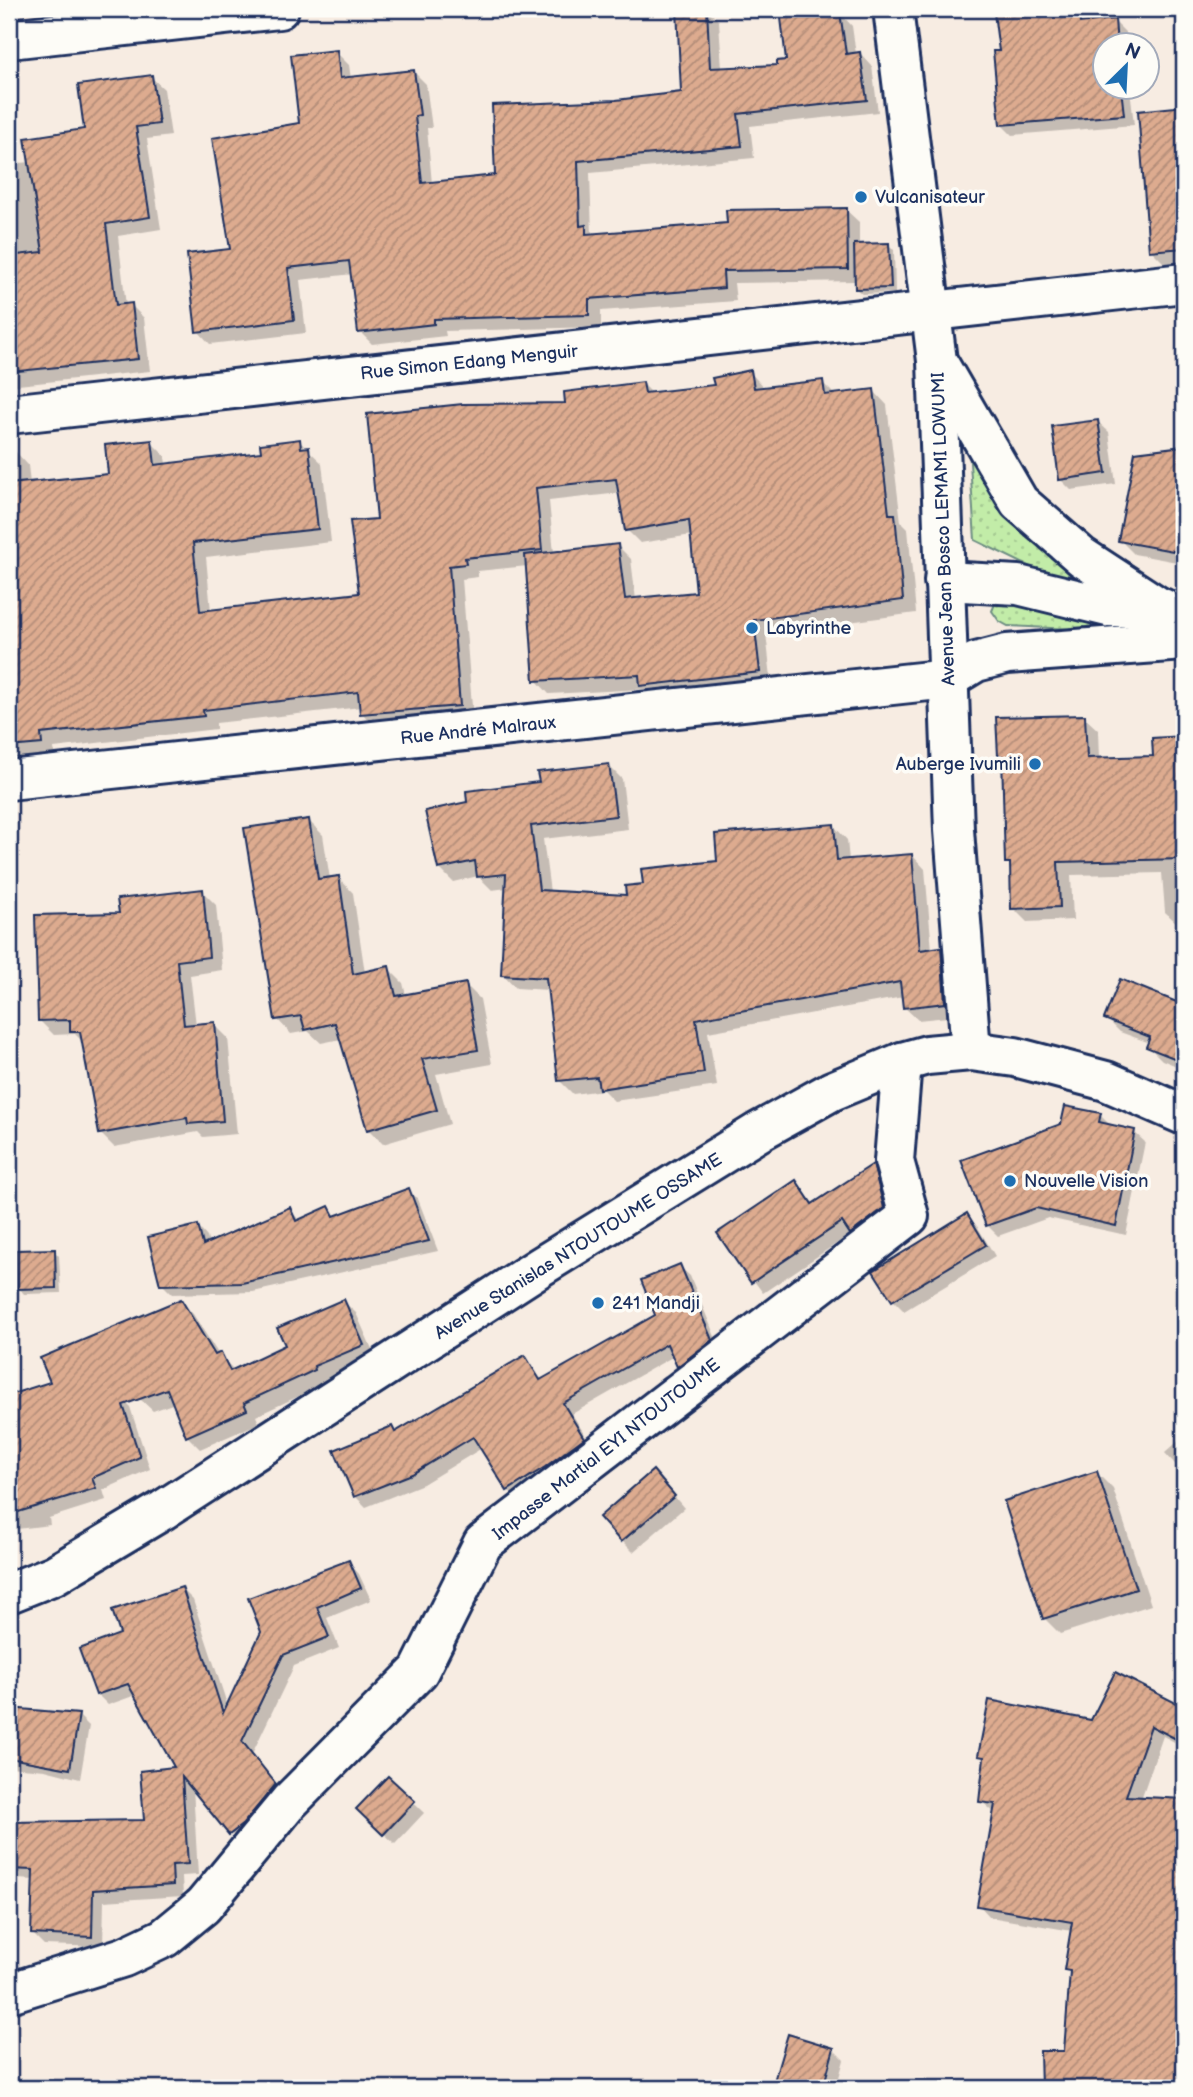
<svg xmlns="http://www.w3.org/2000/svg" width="1193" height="2097" viewBox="0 0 1193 2097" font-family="'Balsamiq Sans',sans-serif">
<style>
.grass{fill:url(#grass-dots);stroke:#6e8e83;stroke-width:2}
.shadow{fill:#0003;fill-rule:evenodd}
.building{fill:url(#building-hatch);stroke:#1b2f5e;stroke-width:2}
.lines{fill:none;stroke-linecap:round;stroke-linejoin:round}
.minor-casing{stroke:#1b2f5e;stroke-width:44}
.minor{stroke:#fdfcf7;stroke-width:38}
.poi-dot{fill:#1f6fb2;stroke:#fdfcf7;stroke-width:2.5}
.labels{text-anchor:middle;stroke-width:7;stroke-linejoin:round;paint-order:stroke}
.poi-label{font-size:18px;fill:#1b2f5e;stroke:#fdfcf7;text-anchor:start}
.street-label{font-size:18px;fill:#1b2f5e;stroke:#fdfcf7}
</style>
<defs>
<pattern id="grass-dots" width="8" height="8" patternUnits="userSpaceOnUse" patternTransform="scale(1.75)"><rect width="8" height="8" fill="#c2eca8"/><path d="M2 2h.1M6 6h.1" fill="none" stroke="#a6cb93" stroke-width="1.8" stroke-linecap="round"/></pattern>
<pattern id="building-hatch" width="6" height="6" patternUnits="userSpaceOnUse" patternTransform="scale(1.75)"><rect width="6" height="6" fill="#ddab8f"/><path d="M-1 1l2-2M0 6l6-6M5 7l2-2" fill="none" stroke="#b28c78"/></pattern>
</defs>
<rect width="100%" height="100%" fill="#f7ece2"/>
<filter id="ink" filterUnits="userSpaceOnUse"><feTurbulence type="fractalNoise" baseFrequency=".0143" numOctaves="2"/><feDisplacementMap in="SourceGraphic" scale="14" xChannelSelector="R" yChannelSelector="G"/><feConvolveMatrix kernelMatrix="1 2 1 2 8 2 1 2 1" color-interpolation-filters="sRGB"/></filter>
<g filter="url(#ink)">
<g class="grass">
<path d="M969,447l45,75 23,22 54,39 -38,-5 -78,-38z"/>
<path d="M997,599l93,17 2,14 -84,-4 -9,-5 -7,-10z"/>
</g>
<g class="shadow">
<path d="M60,9h71l-64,7z"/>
<path d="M707,9l12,12 3,48 57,-3 61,-53 12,13 4,28 4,-1 12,13 6,46 -128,14 4,32 -164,15 2,62 137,-10 117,-15 13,12v23h30l5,5 1,43 -33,1 -6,-5v-8l-122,2 2,18 -135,10v16l-156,4 1,5 -74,8 -12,-12 -7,-58 -53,6 6,53 -96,11 -12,-13 34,-81 104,-198 13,13 2,14 63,-7 12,12 6,44h-5l5,56 65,-7 119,-75 67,-8 -4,-84z"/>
<path d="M1026,9h61l2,15 25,-3 11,11 1,14h-20v42h24l4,37 -122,10 -11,-11z"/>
<path d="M151,77l13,12 7,47 -24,3 14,90 -43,7 8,70 5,-1 13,13 6,53 -141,15v-222l22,-2 55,-32z"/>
<path d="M1184,108v155l-19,1 -14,-14 -11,-137z"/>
<path d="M750,372l15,17 57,-7 14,14 38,-5 13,14 14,117 7,7 8,84 -150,20 6,53 -117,13 -10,-10 -96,5 -13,-14 -8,-114 -50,5v6l-16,2 11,140 -98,8 -13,-14 -1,-6 -145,16v6l-162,19 1,9 -43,4 -3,-3v-306l6,-1 13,14 2,19 80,-9 41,-33 14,14 1,9 97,-11 36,-13 23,22 9,79 -125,15 5,54 150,-17 18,-74 188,-115 76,-21 10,10 63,-7zM620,493l7,37 13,13 52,-8 6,58 -62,7 -5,-41 -14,-14 -63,8 -5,-52z"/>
<path d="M1098,422l11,10 7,52 -45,6 -11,-11z"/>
<path d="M1184,447l-2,116 -48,-9 -14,-14 16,-87z"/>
<path d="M1084,717l14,13 1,29 56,-2 -1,-17 30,-2v187h-5l-14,-13 -3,-39 -91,2 2,45 -46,2 -14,-14 -1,-41 -5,-5 -3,-102 -5,-5z"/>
<path d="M609,766l13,13 6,50 -85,10 7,53 77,5 18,-11 189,-60 13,14 2,20 63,-5 13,14 7,81 8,-1 14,14 4,53 -40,4 -14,-13 -1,-10 -195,35 9,54 -103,15 -11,-11 -30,4 -14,-14 -10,-90 -33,-2 -13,-14 4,-86 -15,2 -14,-14 -25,6 -13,-13 -13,-57z"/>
<path d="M309,821l14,14 7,44 9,-1 14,15 12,80 23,-5 15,15 3,12 60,-10 14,14 12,65 -56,10 14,50 -67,20 -15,-15 -27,-90 -20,4 -13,-12 -17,3 -14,-15z"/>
<path d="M202,891l14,14 6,65 -32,5 6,50 18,-1 14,14 9,96 -34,3 -5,-5 -84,15 -14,-14 -16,-90 -9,-9 -21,1 -14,-14 81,-106z"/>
<path d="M1121,981l63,26v62l-22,-9 -14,-14 2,-3 -30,-11 -14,-14z"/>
<path d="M1100,1115l11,11 23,6 11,10 -19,93 -78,-17 -50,18 -11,-11z"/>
<path d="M872,1166l11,11 11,42 -32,24 -10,-10 -89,60 -44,-59 77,-52 18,22z"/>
<path d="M408,1190l10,9 20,52 -185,41 -81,2 -10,-10 36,-57 9,10 2,7 80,-35 11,12 29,-13 8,9z"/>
<path d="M966,1215l11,11 18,30 -91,55 -11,-11z"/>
<path d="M54,1251l5,5 2,37 -37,1 -5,-6z"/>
<path d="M679,1266l11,10 31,75 -32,25 -15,-20 -102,58 22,35 -76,52 -10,-11 -26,-42 -59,36 -57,23 -11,-11 37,-68 5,5 127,-76 19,24 115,-65z"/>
<path d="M9,1278l9,10 -2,67h-7z"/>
<path d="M180,1301l13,13 26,41 16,16 52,-25 56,-45 13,12 20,45 -51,21 2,4 -71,33 3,7 -59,26 -13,-13 -12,-33 -22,8 -13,-12z"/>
<path d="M118,1395l12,12 20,62 -47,21 3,10 -57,18 1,7 -41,5v-130z"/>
<path d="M1184,1436v38l-19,-21z"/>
<path d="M1097,1473l16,16 38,116 -91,29 -16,-16z"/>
<path d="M663,1483l21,25 -51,44 -11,-11z"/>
<path d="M348,1562l11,12 12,26 -44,18 12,30 -45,18 -42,88 34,42 -45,49 -48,-58 5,88 -16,1 1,20 -79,5 -1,46 -59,-2 -11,-11 2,-54 -19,-1 -7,-7v-48l137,-2 31,-53 -41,-74 -28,10 -11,-11 25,-59 60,-46 11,11 35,107z"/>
<path d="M1184,1689v58l-21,-11 -22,63 34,50 9,2v237h-142v-36l24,1 6,-78 -6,-6 6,-38 -82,-14 -11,-12 16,-92 -14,-12 4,-41 -5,-5 112,-33 84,-17z"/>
<path d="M9,1710l69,5 11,11 -9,53 -35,-9 -36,-3z"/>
<path d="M388,1778l36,35 -29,31 -37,-35z"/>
<path d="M789,2037l45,13 10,10 -8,28h-62z"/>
</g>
<g class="building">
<path d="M677,9h30l3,59 67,-3v-4l9,-1 -5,-42 59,-6 6,42 14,-2 7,48 -129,14 4,32 -164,15 2,65 6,-1v9l141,-11 -1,-13 121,-2 1,61 -125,2 1,17 -135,11v16l-155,4v5l-76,9 -9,-72 -61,7 6,52 -98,12 -9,-78 43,-5 -18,-111 87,-15 -8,-68 46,-5 3,28 74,-8 6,45 -5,1 7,67 73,-8 -3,-70 124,-5 65,-8z"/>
<path d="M1024,9h54l2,14 35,-4 2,27h-12v42h16l3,27 -124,10 -7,-74h6l-5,-38z"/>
<path d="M152,75l7,49 -23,3 14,90 -44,7 10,81 16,-2 6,56 -129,13v-116l34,-4 -18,-114 59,-9 -6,-44z"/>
<path d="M1184,106v142l-35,3 -11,-140z"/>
<path d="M889,243l2,45 -36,1 -1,-45z"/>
<path d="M751,370l3,18 69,-8 2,15 49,-6 15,125h6l8,86 -149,20 6,52 -120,14 -1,-11 -105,6 -9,-126 93,-11 7,55 71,-7 -7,-72 -64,11 -9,-52 -80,9 6,62 -77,8 1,6 -17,2 11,140 -100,8 -2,-22 -155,18 1,6 -163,18 1,10 -33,3v-263l99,-10 -3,-29 47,-5 3,25 106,-13 -1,-8 40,-5 1,9 8,-1 9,82 -125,14 7,68 159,-18 -9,-72 27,-2 -10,-105 96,-10 102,-1 -1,-11 79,-10 2,11 69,-8 -2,-7z"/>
<path d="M1098,420l8,53 -47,7 -7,-54z"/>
<path d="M1184,446v107l-66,-12 17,-89z"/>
<path d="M1085,715l2,43 66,-2 -1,-18 32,-2v123l-126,3 2,45 -49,2 -1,-46h-5l-3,-107h-4l-2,-39z"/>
<path d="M609,764l7,52 -85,10 8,64 87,5 -1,-9 18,-2 -2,-15 76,-8 -2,-27 119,-10 3,36 75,-6 8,96 21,-3 4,56 -42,5 -3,-26 -204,37 8,54 -105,16 -2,-12 -39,4 -12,-103 -45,-3 5,-101 -29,3 -2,-16 -37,8 -13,-58 42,-9 -1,-11 73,-9 -2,-10z"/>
<path d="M309,819l9,60 21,-3 14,98 36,-8 7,30 70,-13 12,67 -56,9 15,51 -70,20 -32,-107 -30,7 -4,-14 -26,4 -31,-192z"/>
<path d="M203,889l6,68 -32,4 7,64 31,-3 8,99 -35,3 -1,-6 -88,16 -19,-102h-10v-12l-32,1 -3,-106 84,-2 -2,-14z"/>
<path d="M1120,979l64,26v57l-38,-15 4,-10 -46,-18z"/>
<path d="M1065,1106l36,7 -2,9 36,8 -19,96 -80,-18 -50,18 -25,-66 100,-36z"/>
<path d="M873,1164l11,44 -34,26 -8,-12 -91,61 -34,-50 79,-53 16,24z"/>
<path d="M409,1188l20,53 -187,42 -82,2 -12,-48 50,-12 5,20 87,-38 6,14 33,-15 5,10z"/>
<path d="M967,1213l19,32 -94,56 -19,-30z"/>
<path d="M55,1249l1,39 -39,1 -1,-39z"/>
<path d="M680,1264l32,76 -35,27 -10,-23 -104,59 21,35 -39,29 -38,24 -34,-54 -61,37 -58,23 -20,-47 58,-24 3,6 130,-77 15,25 115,-65 -14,-35z"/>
<path d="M181,1299l34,56 6,-3 9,19 55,-26 -8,-17 67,-29 20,46 -50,21 1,4 -71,33 3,7 -61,27 -19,-48 -44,16 17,52 -48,21 4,10 -87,27v-120l41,-13 -10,-24z"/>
<path d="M653,1470l22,26 -54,46 -22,-25z"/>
<path d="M1097,1471l39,118 -93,30 -39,-118z"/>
<path d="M349,1560l12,28 -44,19 12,30 -46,18 -41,86 34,43 -33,40 -14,11 -47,-58 6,87 -16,1 1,20 -80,5 -1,47 -61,-3 2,-64 -24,-1v-47l135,-2 -4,-49 34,-4 -46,-83 -32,11 -17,-46 41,-15 -8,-24 70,-23 41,126 38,-81 -13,-34z"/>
<path d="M1115,1672l69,35v36l-33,-17 -25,70 58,3v289h-143l-1,-37h24l6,-80 -6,-1 8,-48 -95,-16 18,-102 -16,-2 5,-45 -6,-1 11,-56 102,20z"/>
<path d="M9,1708l70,6 -9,55 -61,-11z"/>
<path d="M388,1776l27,25 -32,34 -27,-26z"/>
<path d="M788,2034l46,14 -11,40h-51z"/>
</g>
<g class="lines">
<g class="minor-casing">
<g id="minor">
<path d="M893,9l44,352 17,469 17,221"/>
<path d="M9,39l270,-30"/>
<path d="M940,366l79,136 63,55 78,51"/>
<path d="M9,414l1175,-131"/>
<path d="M944,581l74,4 90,22 54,1"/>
<path d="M9,780l939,-101 28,-17 31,-8 177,-13"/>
<path d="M9,1593l45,-18 109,-65 377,-243 220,-136 72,-40 70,-29 25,-7 44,-4 44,6 91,24 78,34"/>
<path d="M9,1993l115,-36 40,-19 39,-32 86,-104 130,-131 64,-128 426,-327 -15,-55 8,-99"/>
</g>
</g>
<use href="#minor" class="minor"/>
</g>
</g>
<g class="poi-dot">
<circle cx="861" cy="197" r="7"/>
<circle cx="752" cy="628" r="7"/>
<circle cx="1035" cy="764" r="7"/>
<circle cx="1010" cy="1181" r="7"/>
<circle cx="598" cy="1303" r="7"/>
</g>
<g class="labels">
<g class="poi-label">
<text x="875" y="203">Vulcanisateur</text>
<text x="766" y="634">Labyrinthe</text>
<text x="1021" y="770" text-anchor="end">Auberge Ivumili</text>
<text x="1024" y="1187">Nouvelle Vision</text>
<text x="612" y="1309">241 Mandji</text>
</g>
<g class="street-label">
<text transform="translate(469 362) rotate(-6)" y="6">Rue Simon Edang Menguir</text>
<text transform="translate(943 529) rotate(-92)" y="6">Avenue Jean Bosco LEMAMI LOWUMI</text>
<text transform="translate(478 730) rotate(-6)" y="6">Rue André Malraux</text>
<text transform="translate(578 1246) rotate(-32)" y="6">Avenue Stanislas NTOUTOUME OSSAME</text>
<text transform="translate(606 1449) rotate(-38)" y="6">Impasse Martial EYI NTOUTOUME</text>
</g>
</g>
<rect width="1193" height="2097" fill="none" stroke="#fdfcf7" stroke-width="35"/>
<rect x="18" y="18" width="1158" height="2062" fill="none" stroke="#1b2f5e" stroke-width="2.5" filter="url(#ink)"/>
<g transform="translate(1126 66) rotate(24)"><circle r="33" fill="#fdfcf7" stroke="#a3aaba" stroke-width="2"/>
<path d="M0-5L12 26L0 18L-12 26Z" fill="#1f6fb2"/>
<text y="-10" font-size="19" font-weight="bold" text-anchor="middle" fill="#1b2f5e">N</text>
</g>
</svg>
